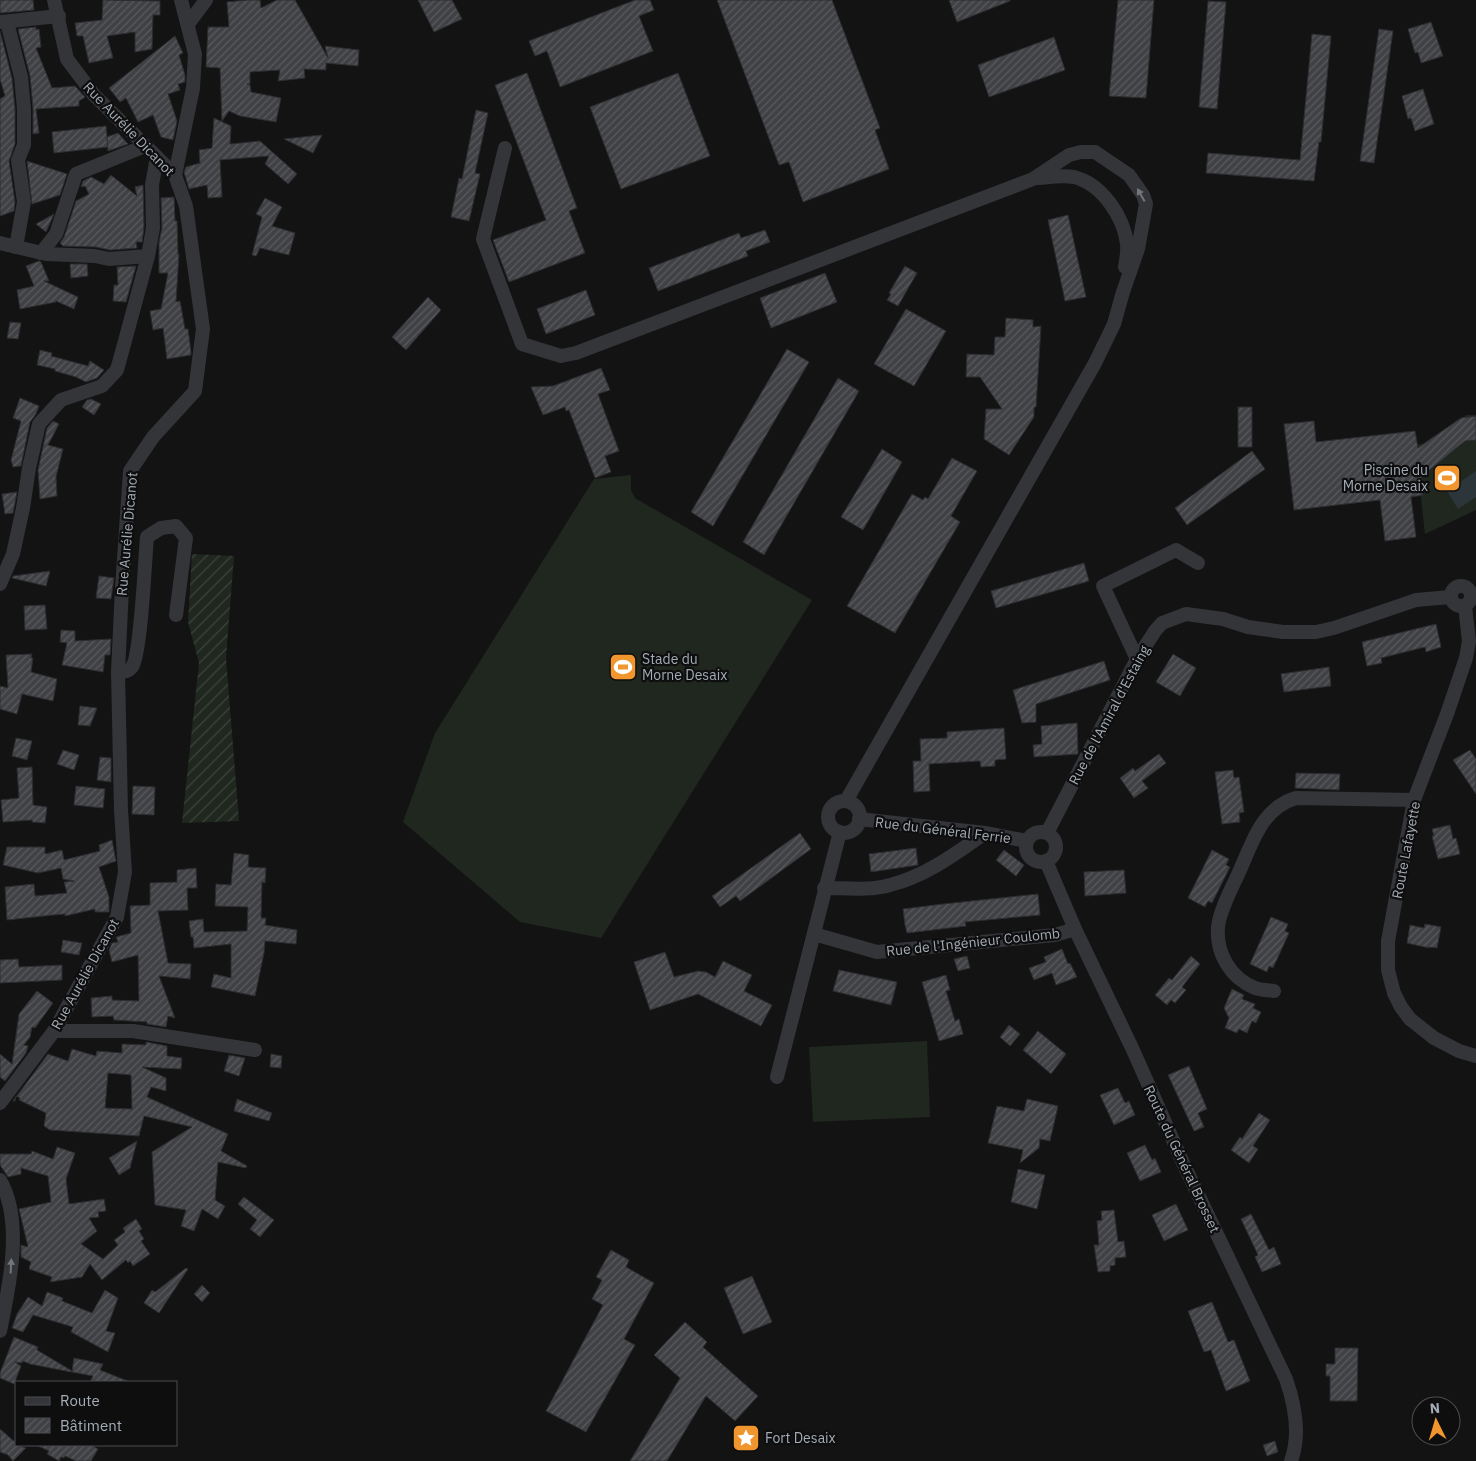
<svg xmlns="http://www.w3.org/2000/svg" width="1476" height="1461" viewBox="0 0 1476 1461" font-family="'IBM Plex Sans',sans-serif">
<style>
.garden{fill:url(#garden-furrows)}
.pitch{fill:#1f271f}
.water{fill:#2b353a}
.building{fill:url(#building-hatch);stroke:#2d2d30;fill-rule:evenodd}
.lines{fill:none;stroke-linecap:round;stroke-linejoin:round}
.street{stroke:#343539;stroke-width:14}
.oneway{fill:#72767d}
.labels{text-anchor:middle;stroke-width:4.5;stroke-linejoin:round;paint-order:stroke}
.street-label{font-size:14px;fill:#a4acb5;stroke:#0e0e0f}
.poi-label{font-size:14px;fill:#a4acb5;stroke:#0e0e0f;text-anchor:start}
</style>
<defs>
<pattern id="garden-furrows" width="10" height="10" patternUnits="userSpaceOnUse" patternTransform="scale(1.25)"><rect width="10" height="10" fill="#1f271f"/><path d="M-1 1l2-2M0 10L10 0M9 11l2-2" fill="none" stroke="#3d443d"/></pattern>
<pattern id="building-hatch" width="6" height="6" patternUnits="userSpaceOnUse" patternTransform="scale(1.25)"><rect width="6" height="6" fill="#3f4144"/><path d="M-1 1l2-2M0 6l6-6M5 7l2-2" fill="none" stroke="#585a5d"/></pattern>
</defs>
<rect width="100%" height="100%" fill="#131314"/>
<path class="garden" d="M192,554l42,2 -8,102 13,163 -57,2 17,-160 -11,-41z"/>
<g class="pitch">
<path d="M1466,415h10v95l-51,24 -10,-89 7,-1z"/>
<path d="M631,475v15l4,8 177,102 -211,338 -81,-16 -117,-100 32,-89 159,-254z"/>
<path d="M927,1041l3,76 -117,5 -4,-75z"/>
</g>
<path class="water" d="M1476,471v26l-18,12 -11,-18z"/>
<g class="building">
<path d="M0,0h33l1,10 -34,3z"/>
<path d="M103,0l57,1v14h-7l-1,34 -17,3v-20l-28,4 6,22 -24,5 -6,-27h-6l-2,-13 27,-3z"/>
<path d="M248,0h12l1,8 16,-8h18l33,58 -3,-12 34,4 -1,16 -32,-3v7l-22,-1 1,9 -27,3 2,-11 -30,2v12h-3l3,1 1,7 30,6 -5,24 -36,-6 -11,-5 -7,10 -2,-53 -14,-1 2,-40h21l-2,-25z"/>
<path d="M418,0h34l10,19 -28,13z"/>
<path d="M635,0h15l4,10 -15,6 14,35 -93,36 -13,-36 -12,5 -6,-15z"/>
<path d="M717,0h115l48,128 -5,2 14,39 -86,33 -14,-40 -10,3z"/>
<path d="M949,0h61v1l-53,21z"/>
<path d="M1118,0h36l-8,98 -37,-2z"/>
<path d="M1208,1l18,1 -9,107 -18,-2z"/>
<path d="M1431,22l12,34 -22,7 -3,-11 -3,1 -7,-24z"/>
<path d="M36,27v3l3,-1 2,18 -5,1 16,40 23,-2 10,11 -6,4v5l-43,3 3,24 -6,1v-26l-3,-32 -12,-47z"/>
<path d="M1379,29l14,2 -19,132 -14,-2z"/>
<path d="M0,31l12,47 3,31v35l-6,17 6,41 -1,9 -14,5v-117l5,-3 -5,-17z"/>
<path d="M1312,34l19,2 -10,106h-2l-5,39 -108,-8 2,-20 92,7z"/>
<path d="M175,36l8,17 -4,2 6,20v7l-7,2 2,6 -12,4 9,27 -4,19 -12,-3 -8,-22 -15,7 -12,-24 -6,4 -11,-14z"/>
<path d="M1054,37l11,33 -76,27 -11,-32z"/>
<path d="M527,73l50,135 -8,3 16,42 -76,29 -16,-42 53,-20 -51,-135z"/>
<path d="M678,73l32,83 -89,33 -31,-82z"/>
<path d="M1423,89l11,35 -19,7 -4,-13 -3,1 -6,-23z"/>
<path d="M476,110l12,3 -13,60 5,1 -11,47 -18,-4 8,-39 3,1z"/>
<path d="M214,118l17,8 -1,18 30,-3 37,33 -9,10 -23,-20 4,-8 -49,4 2,37 -14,1 -1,-13 -18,4 -5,-17 2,-5 14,-4 -1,-13 13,-2z"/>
<path d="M106,126l2,21 -54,6 -2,-21z"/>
<path d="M118,133l10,11 -20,7 -1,-14z"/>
<path d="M322,135l-9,18 -29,-14z"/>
<path d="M27,161l40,13 -7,21 -28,9z"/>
<path d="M111,175l26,21 -2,-9 8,-2 1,42 -2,15h-6l1,6 -27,2 -14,-3 -33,-1 -3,-3 4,-6 12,-36 13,-7 -4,-8 -4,1 2,-6 8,-4 13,7z"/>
<path d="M174,197l1,24h2l1,33h1l-3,48 4,-1 5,28h3l3,23v3l-24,4 -4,-31 -10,2 -3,-19 11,-2 7,-36h-9v-31l3,-14 -1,-30z"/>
<path d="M265,198l17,9 -10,19 23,7 -6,22 -29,-7 -4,8 -4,-1 10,-38 -6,-3z"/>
<path d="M54,214l-8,18 -10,-8z"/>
<path d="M1068,215l18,82 -21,4 -17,-81z"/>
<path d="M765,230l5,12 -24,9 2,5 -90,35 -9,-23 90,-35 2,5z"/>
<path d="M39,261l2,1 8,19h-5l34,16 -4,12 -18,-8v1l-36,7 -3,-19 17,-4 -8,-20z"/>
<path d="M70,264h17l1,12 -17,2z"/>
<path d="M136,266l-10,36 -13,-1 1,-16h4l-1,-18z"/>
<path d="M905,266l12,7 -19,33 -11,-6 4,-6 -2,-1z"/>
<path d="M825,273l12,29 -66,26 -11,-30z"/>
<path d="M586,290l9,25 -49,19 -9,-25z"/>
<path d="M428,297l13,13 -35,40 -14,-13z"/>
<path d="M906,309l40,22 -32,55 -40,-22z"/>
<path d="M1006,318l27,2v7l8,-1 -5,81h-2v10l-25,38 -25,-16 2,-30h16l-22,-32h-14l1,-23 27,1 1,-18h10z"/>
<path d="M10,322l11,1 -3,16 -11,-1z"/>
<path d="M787,349l22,13 -96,164 -22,-14z"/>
<path d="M40,350l12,3 -1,3 37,10 2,-5 14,9 -7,8 -11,4 -10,-5 -21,-6v-2l-18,-4z"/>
<path d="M601,368l9,22 -12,4 21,57 -14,5 6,16 -16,6 -26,-68 -3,1 -1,-4 -22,8 -12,-28 22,-1z"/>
<path d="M838,378l21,13 -95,164 -21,-13z"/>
<path d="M20,398l19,8 -3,8 -6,8 -9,44 -8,1 -2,-7 10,-39 -8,-3z"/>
<path d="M91,399l10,5 -7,11 -12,-8 5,-7z"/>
<rect x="1238" y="407" width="14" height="40"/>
<path d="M1476,416v24l-11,1 -44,36 2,18 -12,2 5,40 -31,4 -5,-41 -86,10 -10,-86 30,-3 2,21 99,-11 3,17 43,-30z"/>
<path d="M53,421l6,3 -11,21 15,4 -7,28 1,19 -17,3 -2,-29 9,-42z"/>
<path d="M882,449l20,13 -39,68 -22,-13z"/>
<path d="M1252,451l13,18 -78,56 -12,-17z"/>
<path d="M952,458l25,13 -26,45 9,6 -65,111 -48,-27 65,-112 11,6 2,-3 3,2z"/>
<path d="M17,492l-4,21 -8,1 -3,-20z"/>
<path d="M1084,563l5,18 -93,27 -5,-17z"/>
<path d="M50,571l-4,15 -34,-8 1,-2z"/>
<path d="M99,576l15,2 -3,21 -15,-1z"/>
<path d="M45,605l2,24 -22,1 -1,-24z"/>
<path d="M1436,624l5,23 -15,5 -1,-5 -44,11 1,5 -15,3 -5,-24z"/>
<path d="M61,630l14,1v10l36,-2 -1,16h-5l-2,17 -41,-7 5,-22 -7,-1z"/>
<path d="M32,654l-1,4h2l-2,14 26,7 -4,22 -31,-7 -5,20 -17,-5v-23l8,2 -2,-33z"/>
<path d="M1173,654l23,14 -16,28 -24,-14z"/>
<path d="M1104,661l6,19 -74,24v18l-14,1 -9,-33z"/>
<path d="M1329,667l2,19 -47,6 -3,-18z"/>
<path d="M80,706l17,2 -7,18 -12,-1z"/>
<path d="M1077,723l1,31 -44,3 -1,-12 9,-1 -1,-18z"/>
<path d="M1004,728l2,31 -11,1v6l-14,1 -1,-6 -51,3 1,27 -16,1 -1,-31h8l-1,-22 27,-1v-6z"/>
<path d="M16,738l16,3 -5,19 -15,-4z"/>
<path d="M63,750l16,5 -5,15 -17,-6z"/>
<path d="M1470,750l6,9v35l-23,-34z"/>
<path d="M1159,754l7,9 -24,18 6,7 -14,10 -14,-20 13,-10 2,3z"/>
<path d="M100,757l11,1v24l-14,-2z"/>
<path d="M32,767l1,38 14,2 -2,16 -13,-1v-2l-29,2 -2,-22 18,-2 -2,-30z"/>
<path d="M1233,770l1,8 5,-1 5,35 -5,1 1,9 -18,2 -7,-52z"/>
<path d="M1296,773l44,1 -1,16 -44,-2z"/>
<path d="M76,786l29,3 -2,19 -29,-3z"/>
<path d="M133,786l22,1 -1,28 -22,-1z"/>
<path d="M1450,825l3,14 3,-1 4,16 -22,5 -6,-23h2l-2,-7z"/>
<path d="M800,833l11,16 -71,52 -4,-5 -16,11 -8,-11z"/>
<path d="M112,840l4,21 -17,6 10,30v15h-14v-3l-30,7v-2l-12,1 -46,5 -2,-33 29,-3 1,12 32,-3 -3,-11 10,-1 -11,-2 -2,-11 -23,5 -35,-8 4,-18h38v7l17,-4 2,10 36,-9 -1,-6z"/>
<path d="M916,848l2,17 -47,7 -2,-18z"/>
<path d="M1004,850l20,15 -8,11 -20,-16z"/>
<path d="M1212,850l17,9 -3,6 4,2 -18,36 -4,-2 -3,6 -17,-9z"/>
<path d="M234,853l15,2 -1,12 18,1 -1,15 -3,-1 -1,36h5l-1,7 32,5 -1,14 -31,-3 -1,12 -9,43 -44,-9 3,-13 17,4v-34l-37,4 -1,-11h-2l-2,-16 14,-2 1,13 43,-1 1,-24 -33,-1 1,-22 15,1z"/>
<path d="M196,868l1,20h-10l1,22 -30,1 10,52 23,1 -1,15 -31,-3 16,42 -7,-2 -2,11 -19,-3v-2l-33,-2 -1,-4 -21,1 -1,-19 21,-2v4l27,1 -1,-46 -26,7 -3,-12 3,-7 6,-1 -2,-5 15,-4 -1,-27 20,-1v-22l27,-1v-12z"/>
<path d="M1124,870l2,23 -41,3 -1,-24z"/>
<path d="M1038,894l2,21 -75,7 1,4 -59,7 -2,-8 -2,-16 40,-5z"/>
<path d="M1271,917l17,7 -3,7 4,2 -16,35 -4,-2 -2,6 -17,-8z"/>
<path d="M1425,924l16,3 -4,21 -8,-1v1l-22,-5 3,-18 14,3z"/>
<path d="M63,940l19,3 -3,12 -18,-3z"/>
<path d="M1062,949l6,15 2,-1 7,14 -21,8 -4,-12 -18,7 -5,-12 17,-6 -2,-5z"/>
<path d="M665,952l9,25 24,-6 8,1 9,5 8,-16 29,14 -8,16 28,14 -11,21 -63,-32 -48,16 -16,-48z"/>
<path d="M967,956l3,12 -12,3 -4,-12z"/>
<path d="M1191,956l9,8 -18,23 4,3 -11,13 -4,-3 -4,5 -12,-10 14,-17 3,2z"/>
<path d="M18,959l1,8 43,-2v15l-62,3v-23z"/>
<path d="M839,970l58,12 -6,23 -58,-14z"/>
<path d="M946,975l4,15 -4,1 9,30 4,-2 4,15 -24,7 -17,-59z"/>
<path d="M1232,989l12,6 -2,4 13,5 -2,4 8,4 -5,11 -4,-2 -5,12 -8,-4 -2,4 -12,-5 4,-10 -5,-10z"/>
<path d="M37,991l16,12 -18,25 -3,-1 -2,10 -6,8 4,1 -2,7 -21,28 -5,-4v-23l12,10 7,-50z"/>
<path d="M1009,1025l11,9 -10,12 -10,-9z"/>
<path d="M1038,1031l28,23 -15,20 -28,-24z"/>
<path d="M146,1042l21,4v10l15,2 -1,11 -39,-2 24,11v13l-15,-4 -4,10 81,37 -7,17 26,15 -1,2 -28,-6 -3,38 10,6 -7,13 -16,-10 -8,22 -13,-5 5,-16 -31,-5 -3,-53 40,-25 -48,-11 -5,20 -89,-6 -6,-4 2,-13 -27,-13 1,-2 -4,-2 -1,5h-2l35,-47 20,7 4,-12 24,7 1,-5 25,2v-9l24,1zM108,1073l23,2 1,34 -27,-1z"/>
<path d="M271,1054l11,2 -1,12 -11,-1z"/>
<path d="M229,1055l16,3 -6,18 -15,-5z"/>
<path d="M1189,1066l18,43 -9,4 6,14 -10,4 -26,-56z"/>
<path d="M1118,1088l7,15 4,-2 6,14 -21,10 -14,-30z"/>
<path d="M237,1099l35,14 -3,8 -35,-10z"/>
<path d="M1027,1099l31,7 -8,35 -10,-2 -1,9 -19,15 3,-13 -35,-7 9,-37 27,5z"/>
<path d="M1259,1113l11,7 -17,26 5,3 -9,14 -18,-13 9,-13 2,2z"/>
<path d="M137,1141l-7,27 -11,7 -10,-17z"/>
<path d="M1145,1145l7,15 3,-2 6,14 -21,9 -13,-28z"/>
<path d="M57,1147l18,6 -9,26 3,25 35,-5 2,12 -8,1 1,5 -10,1 8,13 -16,13 22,15 15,-14 -4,-5 11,-8 -2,-4 13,-9 6,10 -3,2 5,8 -3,2 9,13 -17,12 -3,-5 -2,2 -2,-3 -24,20 -12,-16 -8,13 -32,5 2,-5 -23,-8 2,-7 -10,-5v-12l7,2 -9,-38 32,-7 -3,-26 -27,-8v6l-13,3 -8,-12v-11h31l1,-3 21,8z"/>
<path d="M1018,1169l27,6 -8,34 -26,-7z"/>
<path d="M244,1197l30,23 -14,17 -10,-8 7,-9 -19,-16z"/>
<path d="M1176,1204l12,26 -24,11 -12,-26z"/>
<path d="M1114,1210l4,32 6,-1 2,16 -11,1v7l-5,1v5l-12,1 -4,-27h5l-2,-24 5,-1 -1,-9z"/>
<path d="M1251,1214l18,36 5,-3 7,17 -19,8 -7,-15 3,-2 -17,-36z"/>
<path d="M611,1250l18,10 -3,7 28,16 -30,56 11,6 -49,87 -40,-21 57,-106 -11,-6 10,-19 -6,-3z"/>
<path d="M186,1268l2,1 -29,44 -15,-10 8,-13 3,2z"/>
<path d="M752,1276l20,46 -29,12 -19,-46z"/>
<path d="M202,1285l8,8 -8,9 -8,-8z"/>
<path d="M105,1290l13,8 -12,33 9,2 -7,19 -37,-20 2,-5 -40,-12 -10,17 -11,-4 5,-14 11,-17 14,9 5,-14 16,6 -1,3 30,12z"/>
<path d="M1212,1302l16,40 6,-2 16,41 -24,10 -15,-41 -7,2 -16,-41z"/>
<path d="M685,1322l22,20 -4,5 55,49 -23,25 -29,-25 -39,65h-37l50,-83 -26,-23z"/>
<path d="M14,1337l24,10 -1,3 35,21 -1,1 -41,-8 -7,-3 -1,2 -7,-1 6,4 -7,18 -14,-6v-5z"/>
<path d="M1335,1348h23l-1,53h-27v-25h-4v-12h9z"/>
<path d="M74,1358l29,6 -3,6 30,12h-40l3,-6 -21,-4z"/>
<path d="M0,1429l16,14v2l10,3 -13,13 -5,-6 -8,-3z"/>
<path d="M1275,1441l3,11 -11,4 -4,-11z"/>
<path d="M36,1445h55l7,4 -7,12h-15l-11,-5 -1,2 -3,-1 -2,4 -12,-7 2,-3z"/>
</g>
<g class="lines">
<g class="street">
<path d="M0,22l59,-6"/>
<path d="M7,22l14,55 3,32v36l-6,15 6,42 -8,45"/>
<path d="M188,24l18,-24"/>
<path d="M505,148l-22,91 39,105 39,12 15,-3 457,-174 36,-24 12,-3h14l34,23 14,20 3,9 -8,45 -15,43 -9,32 -19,39 -249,438"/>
<path d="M175,175l18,-87 2,-34 -14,-54"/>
<path d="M1039,178c11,-1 24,-3 35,-1 28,7 50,40 53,67 1,8 -1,16 -2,23"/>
<path d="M0,243l46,11 49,2 14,3 39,-3"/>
<path d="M41,253l15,-19 20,-60 69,-28"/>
<path d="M0,584l13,-30 10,-46 6,-40 10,-44 22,-24 41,-14 15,-16 31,-114 5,-28 -1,-43 5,-28"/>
<circle cx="1461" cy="596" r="10"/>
<path d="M1465,606l4,35 -3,17 -19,56 -33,86 -26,141v29l6,23 7,14 9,12 24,19 25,13 17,5"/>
<path d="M1137,659l-34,-73 73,-36 22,13"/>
<path d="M118,672c6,0 10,0 14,-5 9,-12 13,-109 15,-130l14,-9 15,-2 10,12 -10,77"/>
<circle cx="844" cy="817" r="16"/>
<path d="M859,819l126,14 42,8"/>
<circle cx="1041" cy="847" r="15"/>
<path d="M1047,833l90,-174 18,-28 7,-8 24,-9 37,5 25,8 35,5h33l18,-4 82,-28 34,-3"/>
<path d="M1046,861l29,68 58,121 51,115 102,214c9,26 15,55 5,82"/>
<path d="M824,888c21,0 46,3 66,-3 36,-9 65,-31 95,-52"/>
<path d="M814,934l63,18 178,-17 20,-6"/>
<path d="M1274,991c-6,-1 -14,-1 -19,-3 -25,-10 -39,-35 -37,-61 2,-18 15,-41 22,-57 13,-29 22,-62 56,-72l118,2"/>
<path d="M54,1031h79l122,19"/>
<path d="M777,1077l63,-245"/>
<path d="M0,1103l54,-72 63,-114 8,-45 -4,-62 -3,-138 4,-84 8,-117 23,-34 42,-46 8,-62 -17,-123 -11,-31 -81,-80 -27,-36 -13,-59"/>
<path d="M0,1180c24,41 9,108 0,151"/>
</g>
</g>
<defs><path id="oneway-solid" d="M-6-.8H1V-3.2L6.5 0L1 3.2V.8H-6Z" transform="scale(1.25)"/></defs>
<g class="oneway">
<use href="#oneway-solid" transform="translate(1141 195) rotate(-119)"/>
<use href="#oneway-solid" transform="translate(11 1266) rotate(-87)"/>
</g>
<defs>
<g id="stadium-square" transform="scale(1.4375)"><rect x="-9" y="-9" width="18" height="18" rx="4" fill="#f1952e" stroke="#0e0e0f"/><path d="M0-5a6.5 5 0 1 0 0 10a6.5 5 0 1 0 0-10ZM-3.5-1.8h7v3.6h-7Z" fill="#fff"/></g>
<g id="sight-square" transform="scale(1.4375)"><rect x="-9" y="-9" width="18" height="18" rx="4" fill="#f1952e" stroke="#0e0e0f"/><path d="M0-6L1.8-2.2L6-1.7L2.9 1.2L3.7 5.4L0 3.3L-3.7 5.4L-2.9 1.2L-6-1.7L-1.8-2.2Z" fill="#fff"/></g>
</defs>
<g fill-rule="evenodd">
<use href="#stadium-square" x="1447" y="478"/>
<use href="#stadium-square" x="623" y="667"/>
<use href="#sight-square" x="746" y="1438"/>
</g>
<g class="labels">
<g class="street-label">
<text transform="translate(129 129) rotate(46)" y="5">Rue Aurélie Dicanot</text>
<text transform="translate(127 534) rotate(-85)" y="5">Rue Aurélie Dicanot</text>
<text transform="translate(1109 715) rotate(-62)" y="5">Rue de l'Amiral d'Estaing</text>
<text transform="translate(943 830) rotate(7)" y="5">Rue du Général Ferrie</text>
<text transform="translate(1406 850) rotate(-79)" y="5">Route Lafayette</text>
<text transform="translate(973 942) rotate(-6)" y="5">Rue de l'Ingénieur Coulomb</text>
<text transform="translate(85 974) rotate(-61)" y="5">Rue Aurélie Dicanot</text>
<text transform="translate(1182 1159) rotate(65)" y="5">Route du Général Brosset</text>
</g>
<g class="poi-label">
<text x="1428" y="475" text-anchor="end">Piscine du<tspan x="1428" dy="16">Morne Desaix</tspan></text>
<text x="642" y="664">Stade du<tspan x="642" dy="16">Morne Desaix</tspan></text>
<text x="765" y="1443">Fort Desaix</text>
</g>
</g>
<rect x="15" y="1381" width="162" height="65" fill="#0e0e0f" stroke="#4a4d51"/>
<rect x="25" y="1397" width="25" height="8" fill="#343539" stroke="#4a4d51"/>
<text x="60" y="1406" font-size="15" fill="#a4acb5">Route</text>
<rect x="25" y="1418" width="25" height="15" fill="url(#building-hatch)" stroke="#4a4d51"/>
<text x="60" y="1431" font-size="15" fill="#a4acb5">Bâtiment</text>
<g transform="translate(1436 1421) rotate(355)"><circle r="24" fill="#0e0e0f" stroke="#4a4d51"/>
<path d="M0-4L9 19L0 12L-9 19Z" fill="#f1952e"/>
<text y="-8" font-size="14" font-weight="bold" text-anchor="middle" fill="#a4acb5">N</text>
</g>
</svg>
